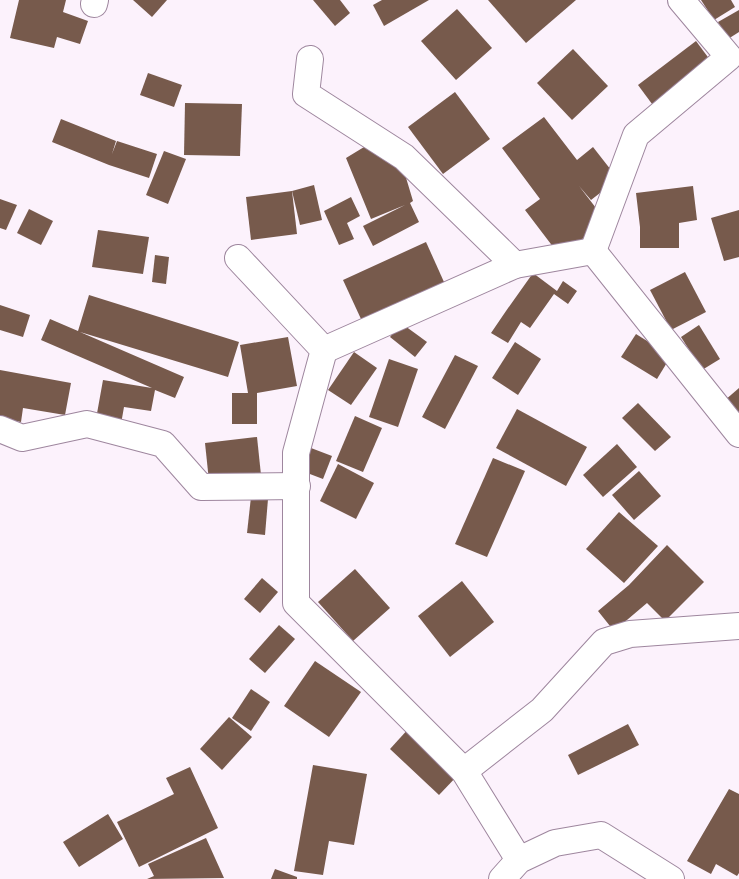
<svg xmlns="http://www.w3.org/2000/svg" width="739" height="879" viewBox="0 0 739 879" font-family="'Roboto Condensed',sans-serif">
<style>
.building{fill:#775a4c}
.lines{fill:none;stroke-linecap:round;stroke-linejoin:round}
.minor-casing{stroke:#9e869e;stroke-width:28}
.minor{stroke:#fff;stroke-width:26}
</style>
<rect width="100%" height="100%" fill="#fcf2fc"/>
<g class="building">
<path d="M19,0h47l-3,12 25,9 -8,23 -23,-7 -3,11 -44,-10z"/>
<path d="M133,0h34l-15,17z"/>
<path d="M313,0h27l10,13 -15,13z"/>
<path d="M382,0h47l-45,26 -11,-21z"/>
<path d="M488,0h88l-50,43z"/>
<path d="M701,0h30l4,7 -21,13z"/>
<path d="M457,9l35,39 -36,32 -35,-39z"/>
<path d="M739,10v22l-11,7 -10,-17z"/>
<path d="M696,41l17,23 -58,44 -17,-23z"/>
<path d="M573,49l35,37 -36,34 -35,-37z"/>
<path d="M148,73l34,12 -8,22 -34,-12z"/>
<path d="M455,92l35,47 -47,35 -35,-47z"/>
<path d="M185,103l57,1 -2,52 -56,-1z"/>
<path d="M544,117l33,43 16,-13 25,32 -27,21 -12,-14 27,35 -46,35 -35,-46 15,-11 -38,-51z"/>
<path d="M61,119l55,22 -4,13 5,-13 40,13 -8,24 -40,-13 -57,-23z"/>
<path d="M369,144l32,17 12,40 -3,2 9,19 -46,24 -10,-20 42,-21 -34,14 -25,-61z"/>
<path d="M164,151l22,8 -18,45 -22,-9z"/>
<path d="M314,185l8,35 -22,5 -8,-34z"/>
<path d="M693,186l4,34 -18,3v25h-39v-21l-4,-34z"/>
<path d="M292,191l5,43 -46,6 -5,-43z"/>
<path d="M351,197l9,19 -13,7 7,16 -15,6 -15,-34z"/>
<path d="M0,199l17,6 -11,25 -6,-2z"/>
<path d="M29,209l24,12 -12,24 -24,-12z"/>
<path d="M739,210v47l-15,4 -13,-43z"/>
<path d="M98,230l51,7 -6,37 -51,-7z"/>
<path d="M426,242l18,40 -83,37 -18,-39z"/>
<path d="M155,255l14,2 -3,27 -14,-2z"/>
<path d="M685,272l21,40 -35,18 -21,-40z"/>
<path d="M533,273l24,18 6,-10 14,10 -9,13 -14,-10 -24,34 -9,-6 -13,21 -17,-10 15,-22 7,5 -7,-5z"/>
<path d="M89,295l150,47 -11,35 -148,-45 104,45 -9,21 -20,-8 -4,21 -27,-4 -3,17 -25,-5 7,-39 49,8 -111,-48 9,-21 28,12z"/>
<path d="M0,305l30,10 -7,22 -23,-7z"/>
<path d="M401,323l26,19 -12,15 -25,-20z"/>
<path d="M699,325l21,34 -18,11 -21,-33z"/>
<path d="M636,334l35,22 -14,23 -36,-22z"/>
<path d="M288,337l9,49 -40,7v31h-25v-31h16l-8,-48z"/>
<path d="M515,342l26,17 -23,36 -26,-17z"/>
<path d="M354,352l23,16 -26,37 -23,-15z"/>
<path d="M455,355l23,11 -33,63 -23,-12z"/>
<path d="M389,359l29,10 -20,58 -29,-10z"/>
<path d="M0,370l71,13 -6,32 -42,-7 -2,14 -21,-4z"/>
<path d="M739,388v31l-15,-18z"/>
<path d="M638,403l33,34 -16,14 -33,-33z"/>
<path d="M517,409l70,38 -21,39 -70,-38z"/>
<path d="M355,416l27,12 -19,44 -27,-11z"/>
<path d="M257,437l4,38 -52,6 -4,-38z"/>
<path d="M617,444l20,23 -34,30 -20,-22z"/>
<path d="M311,448l21,8 -9,23 -21,-8z"/>
<path d="M493,458l32,13 -38,86 -32,-13z"/>
<path d="M338,464l36,19 -18,36 -36,-18z"/>
<path d="M639,471l22,25 -27,24 -22,-25z"/>
<path d="M251,497l17,2 -3,36 -18,-2z"/>
<path d="M619,512l39,34 -34,37 -38,-34z"/>
<path d="M667,545l37,37 -39,39 -18,-18 -33,28 -16,-20 31,-26z"/>
<path d="M355,569l35,39 -37,33 -35,-39z"/>
<path d="M262,578l16,14 -18,21 -16,-14z"/>
<path d="M462,581l32,41 -44,35 -32,-41z"/>
<path d="M279,625l16,14 -30,34 -16,-14z"/>
<path d="M315,661l46,31 -32,45 -45,-31z"/>
<path d="M251,689l19,13 -19,29 -19,-13z"/>
<path d="M229,717l23,20 -30,33 -22,-21z"/>
<path d="M628,724l11,21 -61,30 -10,-20z"/>
<path d="M410,727l49,47 -20,21 -49,-46z"/>
<path d="M313,765l54,9 -13,71 -25,-4 -6,34 -29,-4z"/>
<path d="M190,767l28,61 -79,39 -22,-45 57,-28 -8,-16z"/>
<path d="M729,789l10,5v79l-2,3 -21,-12 -5,10 -24,-13z"/>
<path d="M108,814l15,25 -44,28 -16,-25z"/>
<path d="M206,838l18,40 -77,1 7,-3 -6,-12z"/>
<path d="M275,869l22,8v2h-26z"/>
</g>
<g class="lines">
<g class="minor-casing">
<g id="minor">
<path d="M94,4l1,-4"/>
<path d="M310,59l-4,35 98,63 111,108"/>
<path d="M593,251l43,-116 93,-78 -48,-57"/>
<path d="M238,258l86,92 -28,103v150l168,168 55,89"/>
<path d="M324,350l191,-85 78,-14 146,183"/>
<path d="M0,429l22,9 65,-14 76,20 38,43 96,-1"/>
<path d="M464,771l78,-61 62,-68 26,-8 109,-8"/>
<path d="M502,879l17,-19 36,-17 46,-8 70,44"/>
</g>
</g>
<use href="#minor" class="minor"/>
</g>
</svg>
